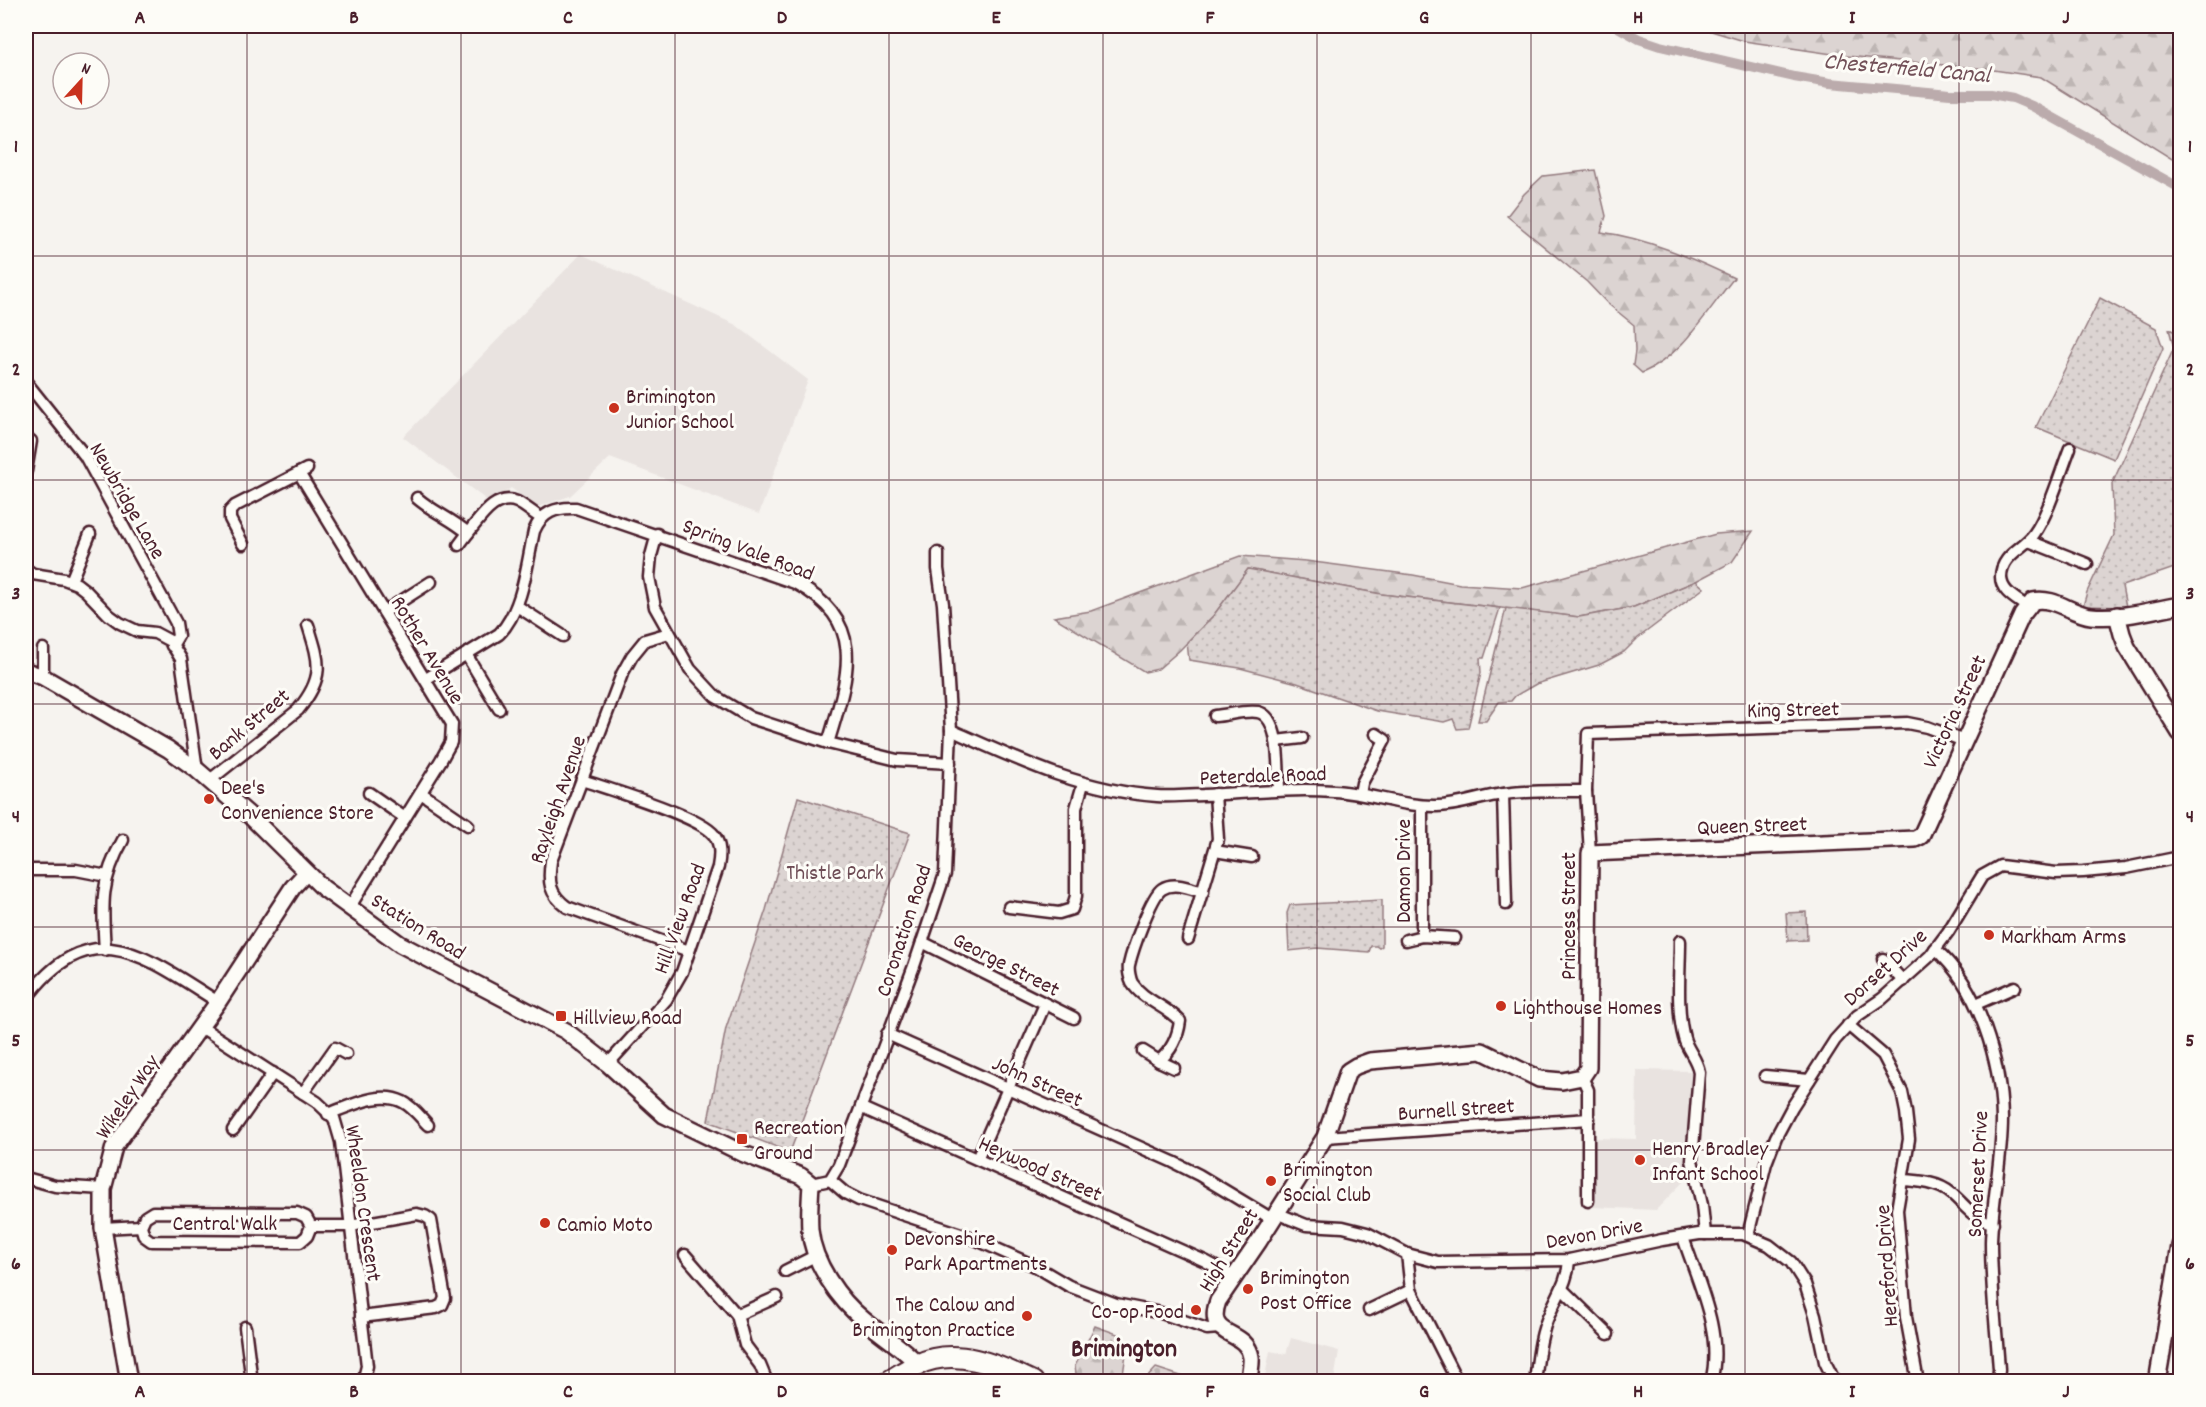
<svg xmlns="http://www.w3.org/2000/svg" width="2206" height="1407" viewBox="0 0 2206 1407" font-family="Dekko,sans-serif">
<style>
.built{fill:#e9e3e0}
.forest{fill:url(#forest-firs);stroke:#937a7e;stroke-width:1.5}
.cemetery{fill:url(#cemetery-stones);stroke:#937a7e;stroke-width:1.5}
.park{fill:url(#park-dots);stroke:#937a7e;stroke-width:1.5}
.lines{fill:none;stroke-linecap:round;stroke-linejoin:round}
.canal{stroke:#bbabac;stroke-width:10}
.street-casing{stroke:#4a1f2b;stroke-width:15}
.secondary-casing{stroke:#4a1f2b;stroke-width:20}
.highway-casing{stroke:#4a1f2b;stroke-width:24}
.street{stroke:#fdfcf7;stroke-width:10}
.secondary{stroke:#fdfcf7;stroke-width:15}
.highway{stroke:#fdfcf7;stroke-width:20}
.grid{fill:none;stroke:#4a1f2b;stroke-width:1.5;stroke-opacity:0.55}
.poi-dot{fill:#c8321e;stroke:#fdfcf7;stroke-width:2}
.labels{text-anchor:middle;stroke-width:6;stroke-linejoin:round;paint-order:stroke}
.poi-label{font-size:22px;fill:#4a1f2b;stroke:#fdfcf7;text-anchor:start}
.street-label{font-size:22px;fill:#4a1f2b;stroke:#fdfcf7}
.park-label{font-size:22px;fill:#6e4c55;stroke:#fdfcf7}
.water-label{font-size:24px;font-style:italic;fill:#725058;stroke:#fdfcf7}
.quarter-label{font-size:26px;font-weight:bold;fill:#4a1f2b;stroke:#fdfcf7}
.neatline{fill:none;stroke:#4a1f2b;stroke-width:2}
.grid-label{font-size:20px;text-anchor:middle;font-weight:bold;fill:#4a1f2b}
</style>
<defs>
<pattern id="forest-firs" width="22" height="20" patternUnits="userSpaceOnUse" patternTransform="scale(1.5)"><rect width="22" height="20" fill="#dcd4d2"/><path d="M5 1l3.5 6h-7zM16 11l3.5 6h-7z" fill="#beb6b4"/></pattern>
<pattern id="cemetery-stones" width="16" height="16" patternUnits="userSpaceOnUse" patternTransform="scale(1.5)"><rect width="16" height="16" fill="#dcd4d2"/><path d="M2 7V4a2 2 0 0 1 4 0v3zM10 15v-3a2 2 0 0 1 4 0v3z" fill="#beb6b4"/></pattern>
<pattern id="park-dots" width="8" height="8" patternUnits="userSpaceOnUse" patternTransform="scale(1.5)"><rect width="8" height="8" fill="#dcd4d2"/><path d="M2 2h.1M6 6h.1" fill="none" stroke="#beb6b4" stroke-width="1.8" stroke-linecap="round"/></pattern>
</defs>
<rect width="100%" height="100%" fill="#f6f3ef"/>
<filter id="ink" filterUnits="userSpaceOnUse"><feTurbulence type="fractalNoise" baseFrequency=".0167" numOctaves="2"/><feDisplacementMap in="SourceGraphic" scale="12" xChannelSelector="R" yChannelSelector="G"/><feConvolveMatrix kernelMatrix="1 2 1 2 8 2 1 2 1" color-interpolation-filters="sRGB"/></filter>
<g filter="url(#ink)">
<g class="built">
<path d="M581,254l155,71 72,55 -49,134 -149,-56 -40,38 -33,11 -26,-19 -22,14 -86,-65z"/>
<path d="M1637,1070l55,1 -7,109 -29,30 -63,-3 1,-69 42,1z"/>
<path d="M1291,1338l48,13 -5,30h-70l6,-30 16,3z"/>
</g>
<g class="forest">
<path d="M1695,26h485v138l-139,-87 -54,-8 -141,-13 -102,-15z"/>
<path d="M1595,170l11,46 -5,16c45,6 91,26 133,46 -27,33 -52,78 -92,95l-9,-8 2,-14 -1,-26 -27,-22 -20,-21 -80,-66 17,-22 19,-18z"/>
<path d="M1753,531l-21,31 -36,19 -62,26 -55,10 -198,-23 -133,-25 -35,47 -33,34 -22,19 -13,3 -91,-55 37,-6 149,-55 66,5 107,14 47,9 62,4 194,-54z"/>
<path d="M1095,1326l28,10 3,18 -4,27h-45l-2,-15z"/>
</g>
<path class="cemetery" d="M1156,1368l40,13h-52z"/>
<g class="park">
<path d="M2100,298l56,30 7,20 -49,111 -78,-32z"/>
<path d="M2169,329l11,5v232l-58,20 4,21 -43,-1 4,-14 27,-57 -2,-51 62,-136z"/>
<path d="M1248,569l133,25 119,14 -16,50h-4l1,15 -13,55 -11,1 -4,-10 -9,3 -67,-11 -80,-28 -57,-15 -51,-8 -2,-18 26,-26z"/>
<path d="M1696,581l8,7 -66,50 -14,14 -25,13 -63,19 -21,12 -4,5 -12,1 -13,19h-8l28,-113 73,9 55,-10z"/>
<path d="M798,797l112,36 -120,319 -82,-31 18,-93 40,-118z"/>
<path d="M1382,900v46l-3,2 -3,-2h-5l-2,6 -52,-4 -28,3 -2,-38 3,-8z"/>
<path d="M1806,912l1,28 -19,1 -2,-28z"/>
</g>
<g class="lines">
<path class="canal" d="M1616,26l23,13 21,7 134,31 36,6 120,11h41l22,4 19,8 148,82"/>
<g class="street-casing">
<g id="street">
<path d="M26,382l59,74 91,167 2,13 -6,10"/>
<path d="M26,471l5,-30"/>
<path d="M299,473l153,251 -1,18 -10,18 -92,148"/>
<path d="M417,498c16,14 35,21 51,35 12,-14 27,-40 49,-31 8,4 16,11 24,16"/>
<path d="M657,534l-6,22 -2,21 6,30 35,62 26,28 35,21 77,25 69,17 53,3"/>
<path d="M2029,541l58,23"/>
<path d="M243,544l-13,-25v-8l5,-5 72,-37"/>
<path d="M459,545l9,-12"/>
<path d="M26,569l7,5 31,5 13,5 9,7 23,24 11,8 17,8 18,2 15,8 11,18 16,111"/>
<path d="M71,581l19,-47"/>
<path d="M517,606l46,30"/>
<path d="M2027,607c-10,-8 -26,-15 -26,-30 0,-22 22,-28 33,-43 14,-19 27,-63 36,-86"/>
<path d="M384,612l47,-30"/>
<path d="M669,633l-24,7 -13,16 -10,18 -71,187c-3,21 -2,33 16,46l122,44"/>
<path d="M466,654l33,55"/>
<path d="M43,677v-28"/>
<path d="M426,679l73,-45c24,-24 28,-71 35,-103 8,-19 22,-24 42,-23l219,75c74,39 53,94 33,160"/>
<path d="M1215,716c13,-1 30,-6 43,-4 23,5 20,58 21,78"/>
<path d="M951,730c67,30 132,61 206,66 15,1 31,-1 46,-1 43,-2 87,-7 131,-4 35,2 69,16 103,15 23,0 45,-10 67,-12 27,-4 55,-3 82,-3"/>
<path d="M1276,741l26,-3"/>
<path d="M210,780l88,-70c27,-33 22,-47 10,-85"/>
<path d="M582,780c26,9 118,36 132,55 7,10 6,21 4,32l-36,105 -16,28 -58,64"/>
<path d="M369,793l36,25"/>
<path d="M421,793l47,32"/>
<path d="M1360,794l2,-11 23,-43 -9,-6"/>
<path d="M1503,794l3,110"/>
<path d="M1215,851l37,6"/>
<path d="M1590,853l-4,-62 2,-57 319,-11 20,4 37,14"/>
<path d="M26,870h50l31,6"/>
<path d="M1009,907l50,6 13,-4 4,-13v-88l7,-24"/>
<path d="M1422,936v-130"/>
<path d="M1188,939l30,-100 -3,-45"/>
<path d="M1406,940l16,-4 33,2"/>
<path d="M1680,941c0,30 -4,68 4,97 3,12 13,21 15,34l-7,88 10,45 3,29"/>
<path d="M922,942l152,76"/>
<path d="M1935,949c44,38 66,113 67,170 0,41 -10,82 -11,123 0,42 5,85 8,127l-1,13"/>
<path d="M105,950c-3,-45 -5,-70 18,-110"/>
<path d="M1883,959l20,22"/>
<path d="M26,999c65,-88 119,-43 192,3"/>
<path d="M1976,1004l39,-17"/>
<path d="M1848,1025l35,30 19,37 4,20 3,27 -12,71 9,107 12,65"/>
<path d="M201,1027l116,75 17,16 7,24 26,224 -4,16"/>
<path d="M887,1034l286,128 26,13 73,44"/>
<path d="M1143,1051l16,10c12,-10 19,-24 21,-40 -14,-15 -37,-21 -48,-38 -2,-4 -4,-13 -3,-18 3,-14 22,-69 33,-76 12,-8 29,0 41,3"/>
<path d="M1159,1061l15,7"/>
<path d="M1765,1076l44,4"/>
<path d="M1582,1077l6,13v111"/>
<path d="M303,1093l32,-45 11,6"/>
<path d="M862,1108l343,153 29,16"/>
<path d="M328,1114c23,-8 52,-24 75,-12 10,5 18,16 25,23"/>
<path d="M233,1130l40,-57"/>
<path d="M1325,1137l264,-18"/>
<path d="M977,1159l68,-155"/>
<path d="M26,1178l29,8 48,3"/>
<path d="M830,1180l15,13 14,7 111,37 65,29 34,20 47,18 45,9 46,16 12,-1"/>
<path d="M1902,1180c17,1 36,2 50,14 14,12 21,25 41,29"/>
<path d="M811,1184l19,-4 9,-15 75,-199 31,-92 6,-144 -8,-126 -5,-35v-16"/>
<path d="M153,1212l144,1 9,4 5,9 -4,10 -7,6 -149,-1 -7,-5 -3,-10 4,-9z"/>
<path d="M1276,1213l30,12 37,2 24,6 40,21 31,8 131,-2 93,-20 37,-6h44l26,11 22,17 14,22 10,31 10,47 10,20"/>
<path d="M311,1226h39l67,-12 8,2 6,4 14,78 -3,7 -6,3 -75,9"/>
<path d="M103,1228l38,-2"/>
<path d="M1748,1235l18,-72 10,-26 16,-30 43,-67 22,-24 25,-17 48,-43 18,-24 34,-56 18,-10 56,7 27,-1 43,-4 54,-11"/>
<path d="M1683,1237c15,46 41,96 28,145"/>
<path d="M1407,1254l4,36 43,85 7,7"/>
<path d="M685,1255l52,60 8,30 15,20 7,17"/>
<path d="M785,1271l32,-16"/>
<path d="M1562,1289l46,45"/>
<path d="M1369,1310l42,-20"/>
<path d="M737,1315l40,-18"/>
<path d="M245,1327l7,55"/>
<path d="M26,1375l1,7"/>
<path d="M1535,1382c3,-23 5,-49 15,-69 8,-19 18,-32 19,-53"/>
<path d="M2176,1382l4,-1"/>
</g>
</g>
<g class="secondary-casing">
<g id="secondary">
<path d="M2117,615l5,19 5,13 53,86"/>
<path d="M26,671l17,6 125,72 29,21 52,45 74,73 77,56 166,87 42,33 56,51 80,39 57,22 10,8c-1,15 -2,31 -1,46 3,33 29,70 54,90 18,15 38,27 54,44"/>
<path d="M129,1382l-26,-154v-39l11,-42 104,-145 75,-115 13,-14"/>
<path d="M1249,1382c0,-8 3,-18 2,-25 -5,-30 -47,-17 -33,-56l41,-60 66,-104 23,-66 8,-5 14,-5 112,-10 57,28 23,2 20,-4 6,-9 2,-215 325,-14 6,-3 101,-221 11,-14c20,-5 39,13 58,15 29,3 61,-6 89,-11"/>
<path d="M2157,1382l23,-136"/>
</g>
</g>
<g class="highway-casing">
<path id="highway" d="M888,1382c10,-6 19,-13 29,-17 37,-19 81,0 116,17"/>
</g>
<use href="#street" class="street"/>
<use href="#secondary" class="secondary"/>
<use href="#highway" class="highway"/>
</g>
</g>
<path class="grid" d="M247,26v1356M461,26v1356M675,26v1356M889,26v1356M1103,26v1356M1317,26v1356M1531,26v1356M1745,26v1356M1959,26v1356M26,256h2154M26,480h2154M26,704h2154M26,927h2154M26,1150h2154"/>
<g class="poi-dot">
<circle cx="614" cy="408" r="6"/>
<circle cx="209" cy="799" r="6"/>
<circle cx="1989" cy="935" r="6"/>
<circle cx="1501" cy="1006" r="6"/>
<rect x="555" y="1010" width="12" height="12" rx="3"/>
<rect x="736" y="1133" width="12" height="12" rx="3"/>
<circle cx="1640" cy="1160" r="6"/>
<circle cx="1271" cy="1181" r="6"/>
<circle cx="545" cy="1223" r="6"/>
<circle cx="892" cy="1250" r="6"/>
<circle cx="1248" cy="1289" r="6"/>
<circle cx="1196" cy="1310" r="6"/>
<circle cx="1027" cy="1316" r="6"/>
</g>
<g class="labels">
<g class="poi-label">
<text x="626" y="403">Brimington<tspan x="626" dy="25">Junior School</tspan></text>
<text x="221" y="794">Dee's<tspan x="221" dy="25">Convenience Store</tspan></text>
<text x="2001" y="943">Markham Arms</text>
<text x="1513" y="1014">Lighthouse Homes</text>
<text x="573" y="1024">Hillview Road</text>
<text x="754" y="1134">Recreation<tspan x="754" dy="25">Ground</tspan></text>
<text x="1652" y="1155">Henry Bradley<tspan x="1652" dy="25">Infant School</tspan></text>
<text x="1283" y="1176">Brimington<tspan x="1283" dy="25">Social Club</tspan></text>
<text x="557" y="1231">Camio Moto</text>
<text x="904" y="1245">Devonshire<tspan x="904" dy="25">Park Apartments</tspan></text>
<text x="1260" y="1284">Brimington<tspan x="1260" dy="25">Post Office</tspan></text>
<text x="1015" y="1311" text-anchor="end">The Calow and<tspan x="1015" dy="25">Brimington Practice</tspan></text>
<text x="1184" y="1318" text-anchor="end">Co-op Food</text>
</g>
<g class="street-label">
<text transform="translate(129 500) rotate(60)" y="8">Newbridge Lane</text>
<text transform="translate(749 548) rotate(21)" y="8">Spring Vale Road</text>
<text transform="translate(429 649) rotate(59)" y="8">Rother Avenue</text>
<text transform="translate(1793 708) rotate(-1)" y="8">King Street</text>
<text transform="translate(1953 711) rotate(-65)" y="8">Victoria Street</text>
<text transform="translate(248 723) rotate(-40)" y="8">Bank Street</text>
<text transform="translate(1263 774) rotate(-2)" y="8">Peterdale Road</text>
<text transform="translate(556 799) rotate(-71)" y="8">Rayleigh Avenue</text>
<text transform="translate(1752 824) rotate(-2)" y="8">Queen Street</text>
<text transform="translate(1402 871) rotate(-90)" y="8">Damon Drive</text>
<text transform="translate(1567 916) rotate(-90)" y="8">Princess Street</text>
<text transform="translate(678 918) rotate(-70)" y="8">Hill View Road</text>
<text transform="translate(419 925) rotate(32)" y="8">Station Road</text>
<text transform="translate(902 930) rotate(-72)" y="8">Coronation Road</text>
<text transform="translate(1007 963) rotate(27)" y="8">George Street</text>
<text transform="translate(1884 966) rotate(-42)" y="8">Dorset Drive</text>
<text transform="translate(1038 1080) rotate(24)" y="8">John Street</text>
<text transform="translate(126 1096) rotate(-56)" y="8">Wikeley Way</text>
<text transform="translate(1456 1108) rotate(-4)" y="8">Burnell Street</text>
<text transform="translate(1041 1167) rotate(24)" y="8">Heywood Street</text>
<text transform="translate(1976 1174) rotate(-87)" y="8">Somerset Drive</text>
<text transform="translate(365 1203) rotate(82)" y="8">Wheeldon Crescent</text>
<text x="225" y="1230">Central Walk</text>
<text transform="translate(1594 1232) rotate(-10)" y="8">Devon Drive</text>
<text transform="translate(1227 1249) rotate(-58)" y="8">High Street</text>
<text transform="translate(1885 1266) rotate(-94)" y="8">Hereford Drive</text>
</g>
<g class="park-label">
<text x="835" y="879">Thistle Park</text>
</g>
<g class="water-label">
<text transform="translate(1907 67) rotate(5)" y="8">Chesterfield Canal</text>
</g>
<g class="quarter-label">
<text x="1124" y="1356">Brimington</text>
</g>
</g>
<rect width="2206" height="1407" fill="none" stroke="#fdfcf7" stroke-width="66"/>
<g transform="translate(81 81) rotate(22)"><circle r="28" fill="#fdfcf7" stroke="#b5a4a5" stroke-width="1.5"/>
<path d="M0-4.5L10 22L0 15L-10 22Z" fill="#c8321e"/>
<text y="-9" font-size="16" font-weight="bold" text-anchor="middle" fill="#4a1f2b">N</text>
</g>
<rect x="33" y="33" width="2140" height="1341" class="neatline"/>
<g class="grid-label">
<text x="140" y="23">A</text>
<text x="354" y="23">B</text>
<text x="568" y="23">C</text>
<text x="782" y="23">D</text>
<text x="996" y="23">E</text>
<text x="1210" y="23">F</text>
<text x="1424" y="23">G</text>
<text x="1638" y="23">H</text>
<text x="1852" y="23">I</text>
<text x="2066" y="23">J</text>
<text x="16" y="152">1</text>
<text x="2190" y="152">1</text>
<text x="16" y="375">2</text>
<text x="2190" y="375">2</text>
<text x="16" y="599">3</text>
<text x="2190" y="599">3</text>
<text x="16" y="822">4</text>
<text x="2190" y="822">4</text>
<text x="16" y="1046">5</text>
<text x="2190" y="1046">5</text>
<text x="16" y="1269">6</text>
<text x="2190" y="1269">6</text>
<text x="140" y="1397">A</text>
<text x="354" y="1397">B</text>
<text x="568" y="1397">C</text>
<text x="782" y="1397">D</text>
<text x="996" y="1397">E</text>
<text x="1210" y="1397">F</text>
<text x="1424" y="1397">G</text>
<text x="1638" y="1397">H</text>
<text x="1852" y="1397">I</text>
<text x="2066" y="1397">J</text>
</g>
</svg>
